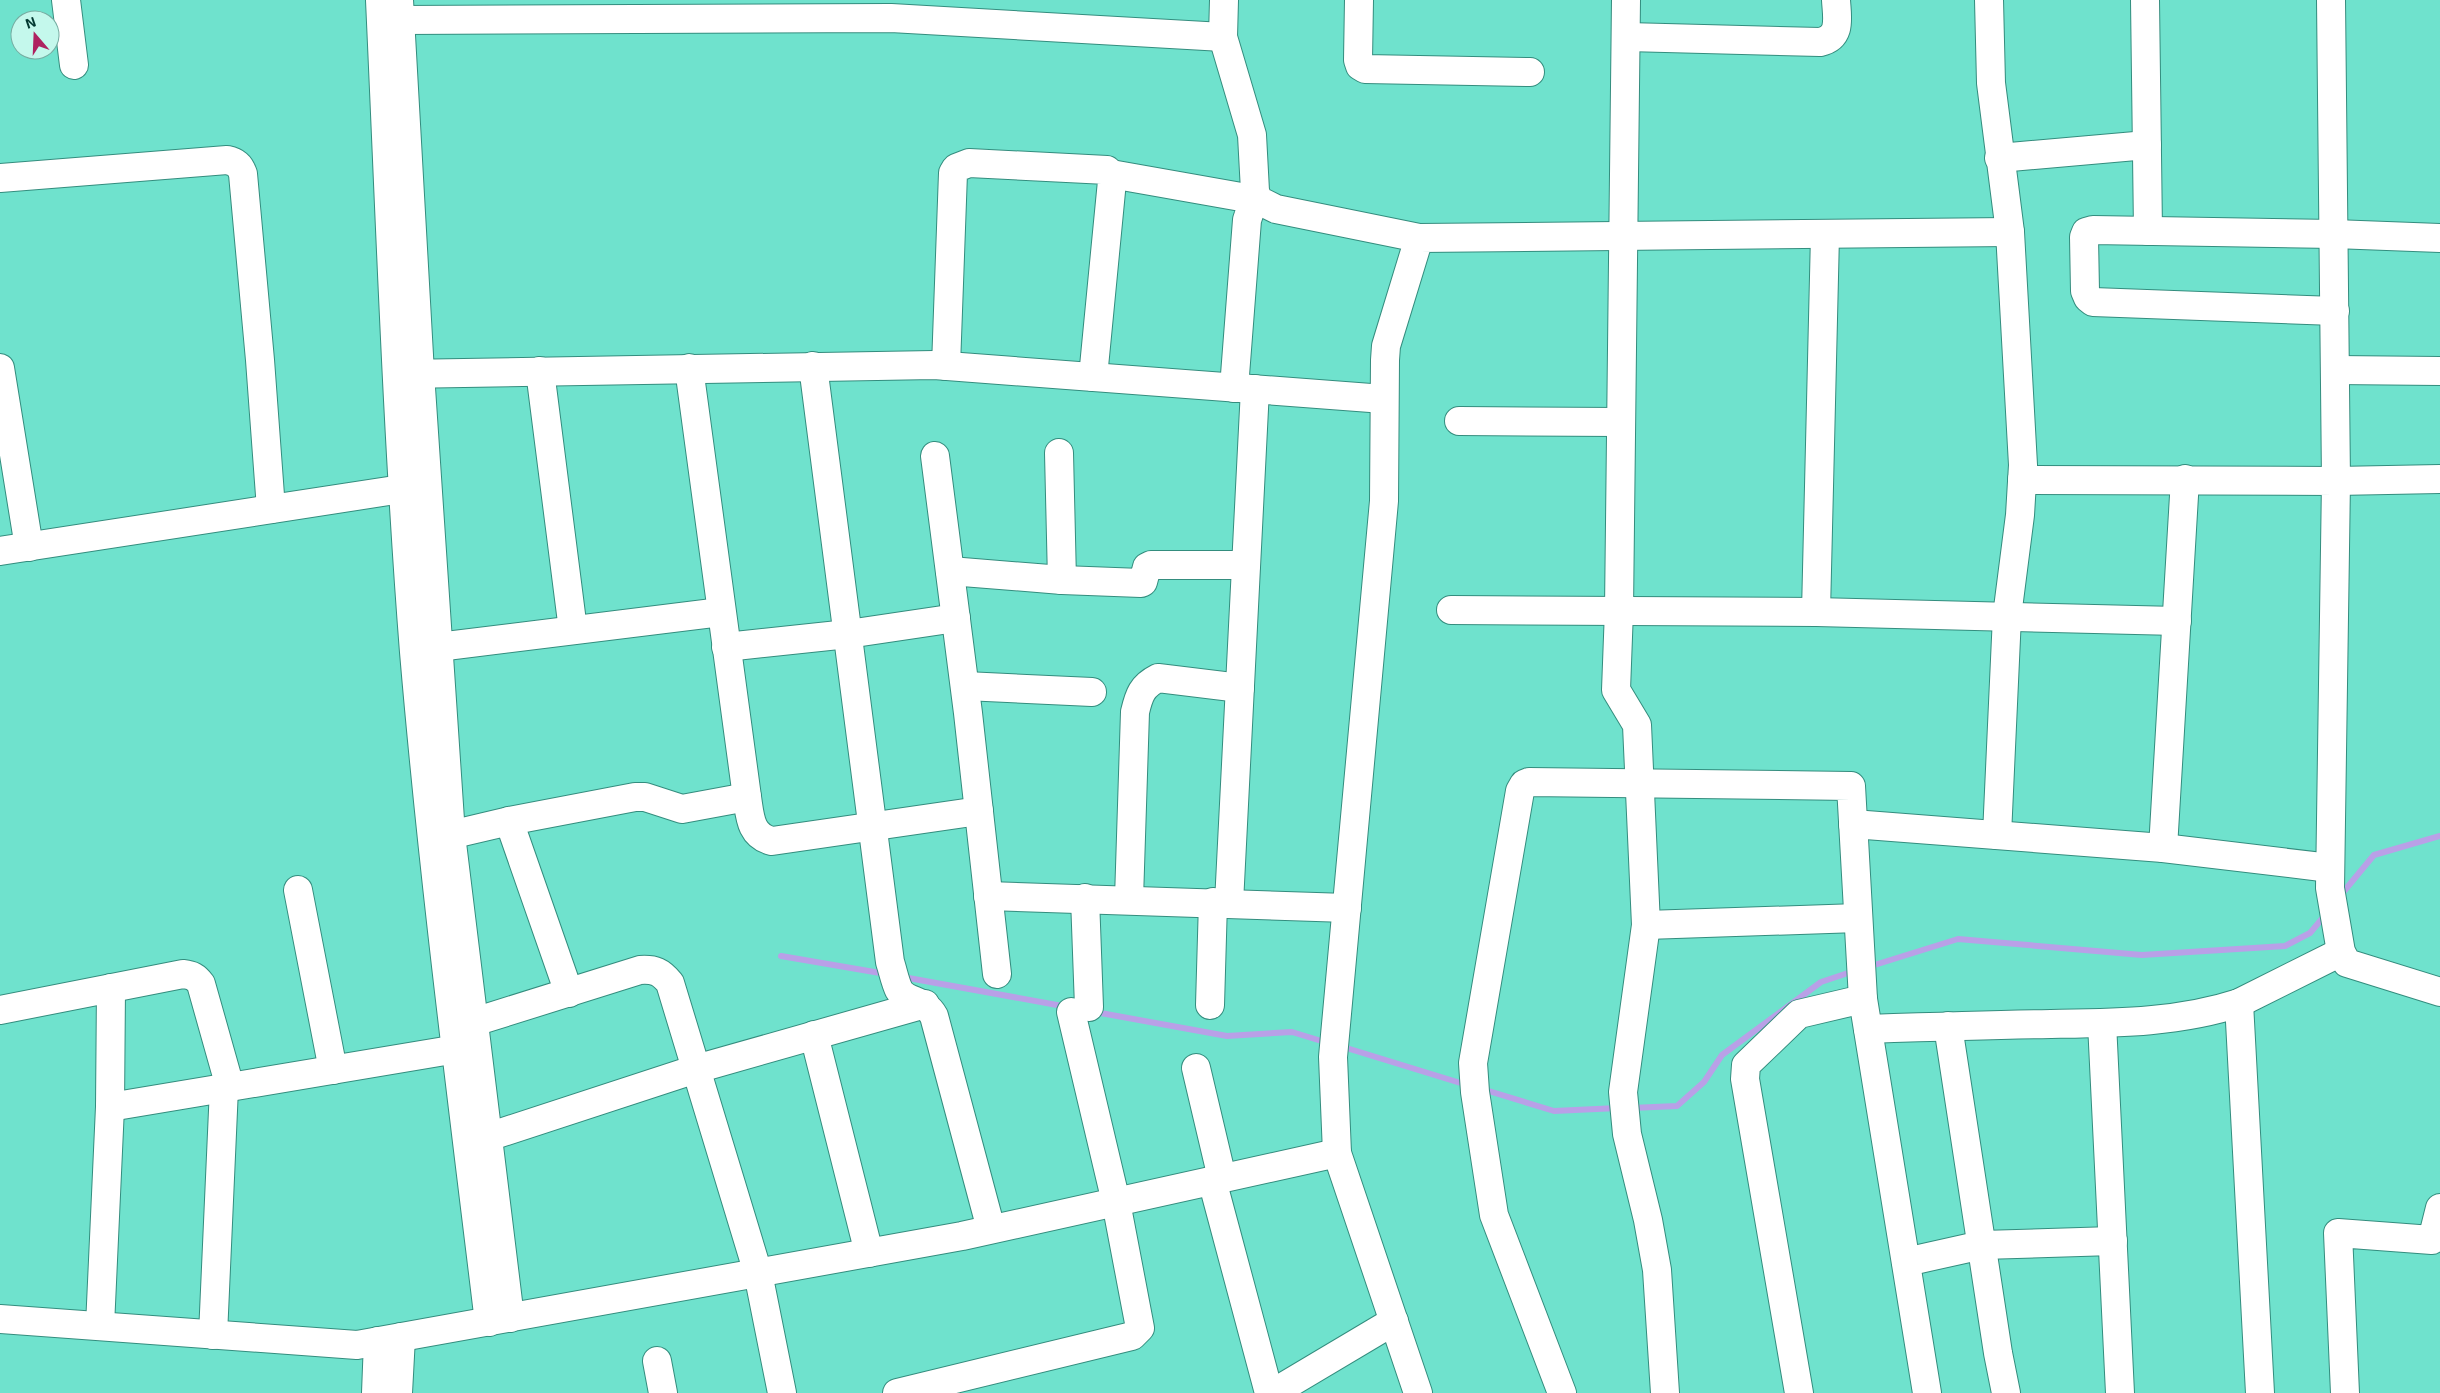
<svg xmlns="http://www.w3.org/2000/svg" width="2440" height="1393" viewBox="0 0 2440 1393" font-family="'Exo 2',sans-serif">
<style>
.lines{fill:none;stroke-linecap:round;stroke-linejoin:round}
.stream{stroke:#b9a0e7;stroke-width:6}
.minor-casing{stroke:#348d7e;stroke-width:30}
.minor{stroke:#fff;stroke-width:28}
</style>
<rect width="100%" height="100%" fill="#6fe2cd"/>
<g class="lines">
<g class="stream">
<path d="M2340,896l34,-41 66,-19"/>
<path d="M781,956l105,18"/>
<path d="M1868,967l90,-28 184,16 143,-9 25,-13 16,-19"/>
<path d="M903,977l165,30"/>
<path d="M1095,1012l132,24 65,-4 36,11"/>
<path d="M1340,1046l127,39"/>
<path d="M1482,1089l72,22 64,-3"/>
<path d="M1631,1108l46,-2 27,-24 18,-27 99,-73 33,-11"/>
</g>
<g class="minor-casing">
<g id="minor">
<path d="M66,0l8,65"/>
<path d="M380,0c10,217 17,435 34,652 19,224 48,447 75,670"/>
<path d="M399,0l21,373 31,462 59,483"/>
<path d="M1224,0l-1,37 29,98 3,56 3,9 18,9 143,29"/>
<path d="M1359,0l-1,60 2,6 5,3 165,3"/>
<path d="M1626,0l-7,610 -3,80 21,35 9,200 -23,167 4,42 21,86 9,50 8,123"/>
<path d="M1989,0l2,83 19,149 13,233 -3,50 -13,101 -10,219"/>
<path d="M2145,0l3,231"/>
<path d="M2331,0l5,481 104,-2"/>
<path d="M400,20l491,-2 332,19"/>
<path d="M1627,37l193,5c22,-5 17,-24 16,-42"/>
<path d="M1999,158l148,-13"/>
<path d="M1111,174l147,26 -8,11 -3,9 -13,168"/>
<path d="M0,178l227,-18c9,2 13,5 16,14l17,186 11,149"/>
<path d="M2335,311l-242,-9 -5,-4 -3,-7 -1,-54 2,-5 7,-2 241,4 106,4"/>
<path d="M813,366l77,596c3,9 5,20 9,28 8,13 25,8 35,26l57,213"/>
<path d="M946,366l7,-193 3,-5 13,-5 138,7 4,4 1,7 -19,196"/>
<path d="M0,368l29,179"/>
<path d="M689,368l58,429c3,19 3,39 25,44l207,-30"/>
<path d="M2335,370l105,1"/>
<path d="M540,371l33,259"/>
<path d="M402,374l532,-9 450,34"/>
<path d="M1459,421l161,1"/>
<path d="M1059,453l3,127"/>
<path d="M935,456l33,257 29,261"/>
<path d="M2022,480l314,1 -6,407 11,64 6,11 93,29"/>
<path d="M0,551l421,-65"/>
<path d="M950,571l112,9 79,3 2,-1 4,-15 4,-2h95"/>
<path d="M1451,610l365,2 361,9"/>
<path d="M1816,612l9,-377"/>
<path d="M438,647l283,-35"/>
<path d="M726,647l122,-13 108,-16"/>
<path d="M965,686l127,6"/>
<path d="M509,821l60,172"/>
<path d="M1853,824l310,24 167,20"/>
<path d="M433,839l76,-18 126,-24h10l37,12 65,-12"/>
<path d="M2163,848l22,-369"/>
<path d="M298,890l35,180"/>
<path d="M988,896l359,12"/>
<path d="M1085,898l4,109"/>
<path d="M1129,899l6,-187c4,-17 7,-26 23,-34l82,10"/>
<path d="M1229,903l26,-514"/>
<path d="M1646,925l212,-7"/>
<path d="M2239,1003l21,390"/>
<path d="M1210,1005l3,-103"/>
<path d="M0,1010l183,-36c9,1 13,3 18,10l29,103"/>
<path d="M2102,1023l18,370"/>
<path d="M1948,1026l50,327 8,40"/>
<path d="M458,1027l182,-57c15,-1 21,2 30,13l88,290 24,120"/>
<path d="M1868,1029c61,-2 122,-4 183,-5 62,-1 127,-1 188,-21l102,-51"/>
<path d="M814,1035l55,218"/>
<path d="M1196,1068l26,110"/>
<path d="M110,1107l347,-58"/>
<path d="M488,1137l208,-68 229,-65"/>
<path d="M1212,1180l57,213"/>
<path d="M1906,1262l76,-17 131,-4"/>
<path d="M0,1319l357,26 605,-109 375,-83"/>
<path d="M100,1326l10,-219 1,-119"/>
<path d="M213,1335l11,-247"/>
<path d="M657,1361l6,32"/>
<path d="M376,1393l2,-52"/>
<path d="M398,1393l3,-56"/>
<path d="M897,1393l235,-57 8,-8 -24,-126 -45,-190"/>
<path d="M1273,1393l121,-72"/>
<path d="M1418,1393l-81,-240 -4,-96 51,-556 1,-141 1,-14 33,-108 591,-6"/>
<path d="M1562,1393l-68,-178 -19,-123 -2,-29 47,-272 4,-7 5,-2 322,4 12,213 64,394"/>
<path d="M1799,1393l-54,-314 1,-14 53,-51 64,-15"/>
<path d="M2345,1393l-7,-160 94,7 8,-32"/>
</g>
</g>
<use href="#minor" class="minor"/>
</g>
<g transform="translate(35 35) rotate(341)"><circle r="24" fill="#c4f8ec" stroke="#76aca1"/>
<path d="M0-4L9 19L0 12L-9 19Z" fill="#ae2260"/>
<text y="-8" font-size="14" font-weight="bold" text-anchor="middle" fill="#023931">N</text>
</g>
</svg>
